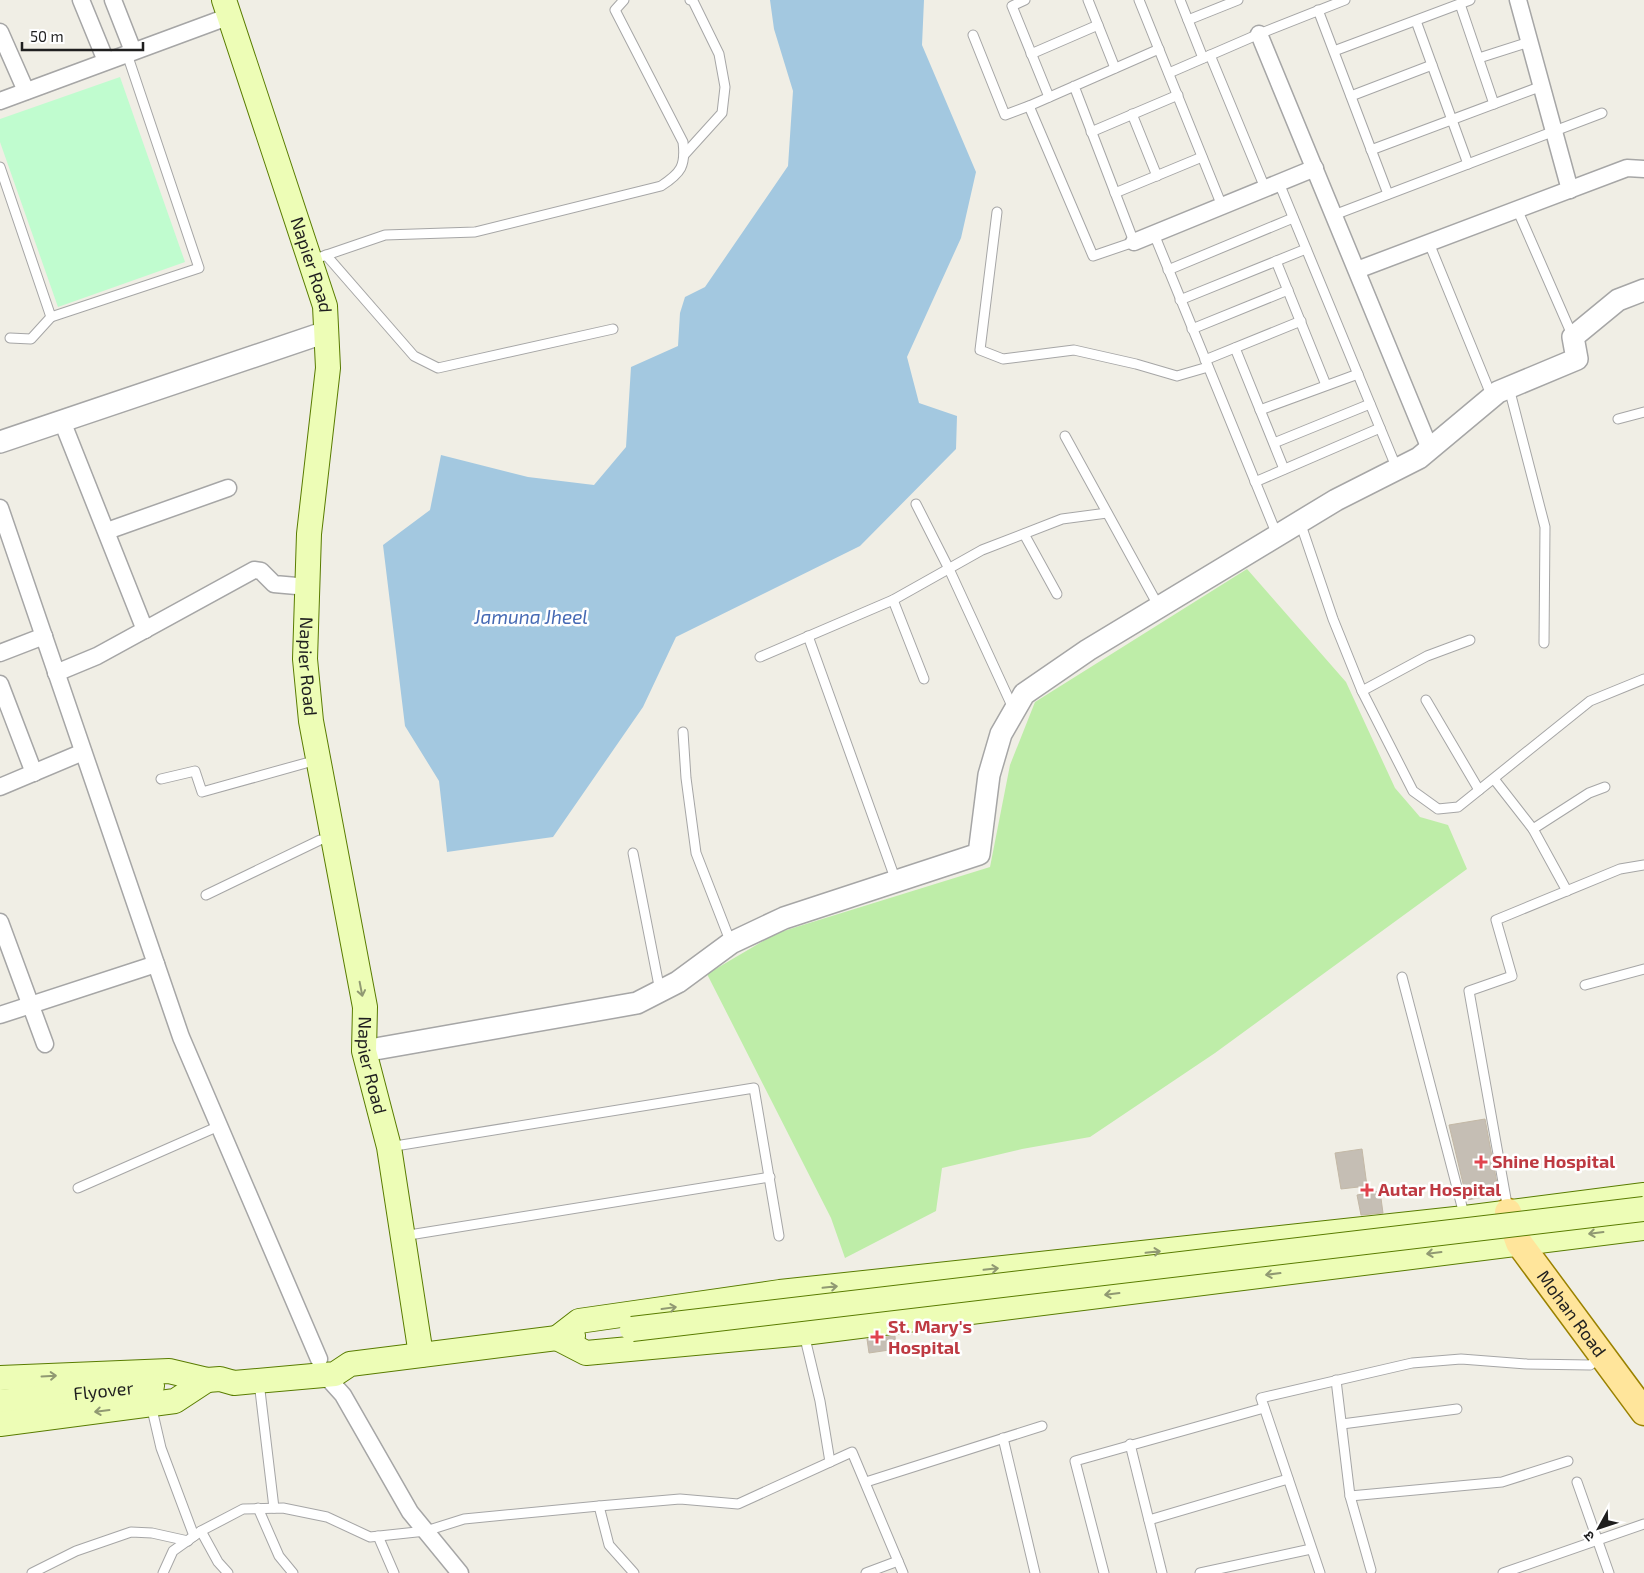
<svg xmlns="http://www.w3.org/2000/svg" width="1644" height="1573" viewBox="0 0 1644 1573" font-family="'Exo 2','Noto Sans Devanagari',sans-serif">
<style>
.grass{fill:#beeda8}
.park{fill:#c0fccf}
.water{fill:#a3c8e0}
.building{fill:#c5beb4;stroke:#c3b8a6}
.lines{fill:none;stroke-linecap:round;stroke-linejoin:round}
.service-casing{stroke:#a6a6a6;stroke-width:11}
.minor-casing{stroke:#a6a6a6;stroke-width:19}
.tertiary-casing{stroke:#a6a6a6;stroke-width:24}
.secondary-casing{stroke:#597c00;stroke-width:26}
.primary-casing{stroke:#9a8200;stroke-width:29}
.service{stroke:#fff;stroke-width:9}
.minor{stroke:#fff;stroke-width:16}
.tertiary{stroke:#fff;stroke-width:21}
.secondary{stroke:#edfdb6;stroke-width:24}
.primary{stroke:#ffe59b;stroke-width:26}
.secondary-bridge-casing{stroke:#597c00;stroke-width:26;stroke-linecap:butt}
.secondary-bridge{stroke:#edfdb6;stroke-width:24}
.oneway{stroke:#909972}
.health-dot{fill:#e0444e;stroke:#fff;stroke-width:2}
.labels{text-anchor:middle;stroke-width:5;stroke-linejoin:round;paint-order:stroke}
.street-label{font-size:18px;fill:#1f1f1f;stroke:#fff}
.health-label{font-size:18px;font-weight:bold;fill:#be3a42;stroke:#fff;text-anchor:start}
.water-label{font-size:19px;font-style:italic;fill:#466ab4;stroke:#fff}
</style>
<rect width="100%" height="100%" fill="#f0eee5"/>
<path class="grass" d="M1247,569l99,113 49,106 25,29 28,8 19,44 -252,184 -125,84 -68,12 -80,19 -6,43 -91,47 -14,-40 -124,-244 70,-41 213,-66 20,-102 25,-63z"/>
<path class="park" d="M120,77l65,185 -127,45 -58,-165v-23z"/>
<path class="water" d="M770,0h154l-2,45 54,127 -15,66 -54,119 12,46 38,13 -1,33 -96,97 -184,91 -33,70 -90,130 -106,15 -8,-71 -34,-55 -22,-181 47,-35 11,-55 87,22 66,8 32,-38 5,-80 47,-21 2,-33 5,-16 20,-10 83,-121 5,-75 -19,-62z"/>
<g class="building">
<path d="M1485,1119l14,75 -32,6 -18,-75z"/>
<path d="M1362,1149l5,37 -26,3 -6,-36z"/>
<path d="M1380,1191l3,22 -22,2 -4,-20z"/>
<path d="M895,1336l1,13 -27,4 -2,-14z"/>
</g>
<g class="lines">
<g class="service-casing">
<g id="service">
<path d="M1025,0l-13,6 37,91"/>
<path d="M1088,0l27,68"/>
<path d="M1139,0l83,206"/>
<path d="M1180,0l23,58"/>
<path d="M1460,4l34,100"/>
<path d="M1318,10l70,184"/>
<path d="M1188,20l50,-20"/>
<path d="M1416,21l52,143"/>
<path d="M973,35l32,80 24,-9"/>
<path d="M1334,51l136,-51"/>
<path d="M1031,54l67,-29"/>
<path d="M1210,55l55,133"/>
<path d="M1479,58l50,-16"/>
<path d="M1169,73l90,-39 86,-34"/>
<path d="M1074,86l60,156 -41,14 -64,-150c43,-19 87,-38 130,-57"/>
<path d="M1351,96l81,-31"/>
<path d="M1132,114l25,62"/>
<path d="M1091,132l87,-37"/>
<path d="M1371,150l171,-64"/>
<path d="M684,155l38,-42 3,-26 -6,-33 -26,-53 -3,-1"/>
<path d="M0,167l51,150 148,-49 -72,-214"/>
<path d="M1279,183l118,286"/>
<path d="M1115,193l87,-36"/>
<path d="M1517,209l56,128"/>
<path d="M997,212l-17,138 23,9 71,-9 62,14 41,12 31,-9"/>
<path d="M1334,215l268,-102"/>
<path d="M1154,234l123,301"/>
<path d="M1429,243l63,154"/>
<path d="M326,255l88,101 24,12 175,-39"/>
<path d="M312,260l73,-25 90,-3 186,-46c20,-13 25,-20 22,-44l-68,-132 9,-10"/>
<path d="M1276,261l50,124"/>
<path d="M1168,270l125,-52"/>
<path d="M1180,300l126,-51"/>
<path d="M1192,329l96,-39"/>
<path d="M10,338l21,1 20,-22"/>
<path d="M1235,348l49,121"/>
<path d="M1205,360l96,-39"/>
<path d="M1509,388l36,139 -1,116"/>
<path d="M1260,410l98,-36"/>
<path d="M1618,419l26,-7"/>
<path d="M1065,436l94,171"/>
<path d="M1274,443l96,-39"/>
<path d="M1255,482l125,-54"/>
<path d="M916,504l33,65 64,139"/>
<path d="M1300,522l33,97 29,72 51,100 25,18 20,-2 132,-106 54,-22"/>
<path d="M1024,534l33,60"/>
<path d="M893,600l31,79"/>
<path d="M808,636l88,245"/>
<path d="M760,657l133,-57 89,-50 80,-31 45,-6"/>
<path d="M1362,691l65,-35 43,-16"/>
<path d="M1426,700l53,90"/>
<path d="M683,732l3,46 10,75 35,90"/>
<path d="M161,779l34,-8 7,21 104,-29"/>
<path d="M1494,779l39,50 34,62"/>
<path d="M1533,829l56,-36 16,-6"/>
<path d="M633,853l27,138"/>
<path d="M206,895l114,-55"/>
<path d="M1402,977l63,241"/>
<path d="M1585,985l59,-16"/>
<path d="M389,1147l365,-59 25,148"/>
<path d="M78,1188l141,-62"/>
<path d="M1508,1210l-39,-219 43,-15 -16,-56 124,-51 24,-4"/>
<path d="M403,1236l367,-59"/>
<path d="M804,1334l16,67 10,61"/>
<path d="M1336,1380l14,116 21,74"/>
<path d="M259,1382l15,126"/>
<path d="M151,1405l10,43 33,88"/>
<path d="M1342,1424l115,-15"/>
<path d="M1003,1438l32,135"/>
<path d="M1130,1444l32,129"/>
<path d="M866,1482l176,-56"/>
<path d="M1577,1482l32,91"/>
<path d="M1350,1496l152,-14 66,-21"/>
<path d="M599,1506l10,39 25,28"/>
<path d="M258,1508l21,48 14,17"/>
<path d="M1149,1520l139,-41"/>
<path d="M201,1531l17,31 10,11"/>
<path d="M378,1536l16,37"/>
<path d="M32,1573l44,-22 55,-19 21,1 36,8"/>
<path d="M163,1573l10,-22 28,-20 42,-22 40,-1 44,9 43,20 56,-6 38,-12 135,-13 81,-7 58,5 114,-52 51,121"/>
<path d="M866,1573l32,-12"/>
<path d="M1104,1573l-29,-112 189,-53"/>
<path d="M1200,1573l111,-24"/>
<path d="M1320,1573l-59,-175 151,-35 49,-4 66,5 63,1 11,-8"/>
<path d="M1503,1573l141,-49"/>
</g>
</g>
<g class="minor-casing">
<g id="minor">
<path d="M81,0l25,61"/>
<path d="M113,0l20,51"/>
<path d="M1518,0l52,190"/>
<path d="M0,32l26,59"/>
<path d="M1259,34l171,415"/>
<path d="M0,101l230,-85"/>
<path d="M1134,242l181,-74"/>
<path d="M1357,270l270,-102 17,1"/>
<path d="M62,421l83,209"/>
<path d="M0,508l181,529 138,322"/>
<path d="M107,531l121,-43"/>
<path d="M0,653l44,-17"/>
<path d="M56,673l41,-17 157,-86 7,1 13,13 34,3"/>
<path d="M0,684l34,89"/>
<path d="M0,787l83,-35"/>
<path d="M0,922l45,122"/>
<path d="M0,1015l156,-51"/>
<path d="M325,1375l18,20 67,117 50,61"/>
</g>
</g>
<g class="tertiary-casing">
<g id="tertiary">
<path d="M0,442l326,-110"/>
<path d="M364,1051l273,-48 41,-21 53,-39 53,-25 195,-64 10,-79 12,-41 23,-40 64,-44 248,-150 83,-42 79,-66 79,-33 -4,-22 45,-37 26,-10"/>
</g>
</g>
<g class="secondary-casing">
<g id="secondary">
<path id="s1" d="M224,0l101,306 3,62 -19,166 -4,125 6,62 54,286 -1,44 25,96 32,208"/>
<path d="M1644,1195l-179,23 -685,74 -201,29 -22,17 29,15 218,-20 840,-105"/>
<path d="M0,1378l169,-7 38,9 13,-1 14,4 101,-9 15,-10 223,-28"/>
<path id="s2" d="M0,1402l152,-16"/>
<path d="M0,1424l175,-23 32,-21"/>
</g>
</g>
<g class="primary-casing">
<g id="primary">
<path id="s3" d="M1508,1212l11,31 125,169"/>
</g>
</g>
<use href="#service" class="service"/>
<use href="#minor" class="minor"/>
<use href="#tertiary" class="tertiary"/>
<use href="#secondary" class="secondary"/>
<use href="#primary" class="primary"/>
<g class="secondary-bridge-casing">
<path id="secondary-bridge" d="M632,1329l1012,-120"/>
</g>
<use href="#secondary-bridge" class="secondary-bridge"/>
</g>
<defs><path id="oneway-shaft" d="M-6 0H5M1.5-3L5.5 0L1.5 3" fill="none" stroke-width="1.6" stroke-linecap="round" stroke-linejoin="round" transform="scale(1.25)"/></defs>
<g class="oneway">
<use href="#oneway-shaft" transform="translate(361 989) rotate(79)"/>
<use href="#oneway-shaft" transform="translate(1596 1233) rotate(173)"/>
<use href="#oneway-shaft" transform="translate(1153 1252) rotate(-6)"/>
<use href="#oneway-shaft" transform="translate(1434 1253) rotate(173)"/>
<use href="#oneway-shaft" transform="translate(991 1269) rotate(-6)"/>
<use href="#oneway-shaft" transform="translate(1273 1274) rotate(173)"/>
<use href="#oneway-shaft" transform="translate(830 1287) rotate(-6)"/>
<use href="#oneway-shaft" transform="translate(1112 1294) rotate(173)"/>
<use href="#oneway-shaft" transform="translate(669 1308) rotate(-8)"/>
<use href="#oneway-shaft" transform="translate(49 1376) rotate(-3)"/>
<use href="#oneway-shaft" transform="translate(102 1411) rotate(173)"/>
</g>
<g class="health-dot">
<path d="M1478.5 1154.5h5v5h5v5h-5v5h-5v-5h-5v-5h5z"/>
<path d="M1364.5 1182.5h5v5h5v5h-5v5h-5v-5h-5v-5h5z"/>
<path d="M874.5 1329.5h5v5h5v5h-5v5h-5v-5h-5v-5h5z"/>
</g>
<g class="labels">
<g class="street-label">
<text dy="6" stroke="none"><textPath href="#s1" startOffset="279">Napier Road</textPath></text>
<text dy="6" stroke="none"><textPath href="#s1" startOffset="684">Napier Road</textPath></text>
<text dy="6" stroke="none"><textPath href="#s1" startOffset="1089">Napier Road</textPath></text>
<text dy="6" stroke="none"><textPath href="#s3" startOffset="121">Mohan Road</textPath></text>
<text dy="6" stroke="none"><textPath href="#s2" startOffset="104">Flyover</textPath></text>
</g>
<g class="health-label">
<text x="1492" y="1168">Shine Hospital</text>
<text x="1378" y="1196">Autar Hospital</text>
<text x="888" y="1333">St. Mary's<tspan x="888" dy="21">Hospital</tspan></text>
</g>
<g class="water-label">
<text x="531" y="624">Jamuna Jheel</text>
</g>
</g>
<g transform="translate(1599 1528) rotate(230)" stroke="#ffffff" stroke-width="4" paint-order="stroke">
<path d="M0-4L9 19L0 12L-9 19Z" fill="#1f1f1f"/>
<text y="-8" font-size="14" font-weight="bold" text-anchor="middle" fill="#1f1f1f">उ</text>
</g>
<path d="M22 42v8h121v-8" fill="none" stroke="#1f1f1f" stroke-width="2.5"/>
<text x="30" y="42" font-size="15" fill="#1f1f1f" stroke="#ffffff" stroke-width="4" paint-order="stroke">50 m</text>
</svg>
